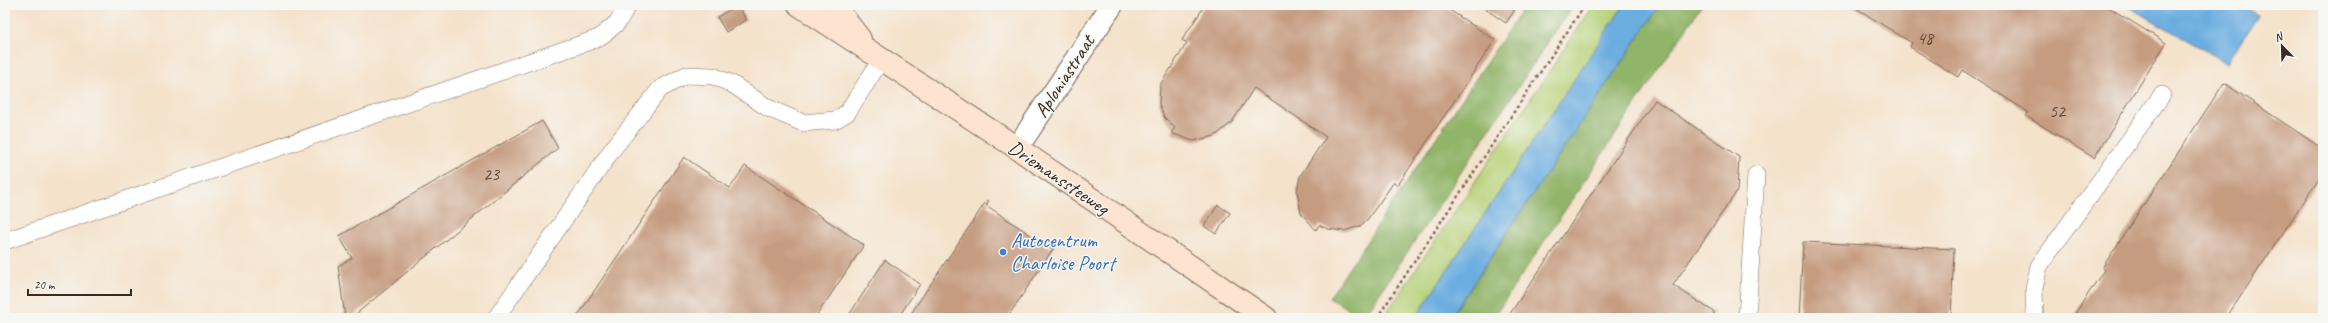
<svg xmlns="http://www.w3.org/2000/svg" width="2328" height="323" viewBox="0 0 2328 323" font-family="Caveat,sans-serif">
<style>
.green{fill:#b6d278;stroke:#787e4b}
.forest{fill:#90b468;stroke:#666f43}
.water{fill:#6cade0;stroke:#546c7f}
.building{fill:#c69c81}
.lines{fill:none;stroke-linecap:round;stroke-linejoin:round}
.lane-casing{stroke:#7c6a5a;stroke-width:18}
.street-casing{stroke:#7c6a5a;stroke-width:24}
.secondary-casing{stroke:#7c6a5a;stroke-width:24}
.path{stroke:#7c6a5a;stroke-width:2.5;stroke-dasharray:3 3;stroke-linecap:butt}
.lane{stroke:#fff;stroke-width:17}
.street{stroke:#fff;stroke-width:22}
.secondary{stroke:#fde4d0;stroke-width:22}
.shop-dot{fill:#3f7fe0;stroke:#f6f6f2;stroke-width:1.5}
.labels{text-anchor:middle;stroke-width:3;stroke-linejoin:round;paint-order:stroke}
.number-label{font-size:18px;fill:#5e4637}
.street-label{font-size:20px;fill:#3b2a1e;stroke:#f6f6f2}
.shop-label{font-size:20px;fill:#366cbe;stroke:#f6f6f2;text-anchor:start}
</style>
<rect width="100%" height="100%" fill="#f6f6f2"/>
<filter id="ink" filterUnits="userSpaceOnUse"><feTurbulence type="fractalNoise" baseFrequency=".025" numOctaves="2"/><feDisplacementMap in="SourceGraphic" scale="8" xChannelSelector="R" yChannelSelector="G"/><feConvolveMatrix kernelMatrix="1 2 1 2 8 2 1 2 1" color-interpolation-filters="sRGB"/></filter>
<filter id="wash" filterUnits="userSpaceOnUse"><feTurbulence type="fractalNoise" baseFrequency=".012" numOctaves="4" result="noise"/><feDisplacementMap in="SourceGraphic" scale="16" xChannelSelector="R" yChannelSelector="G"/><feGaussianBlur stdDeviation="0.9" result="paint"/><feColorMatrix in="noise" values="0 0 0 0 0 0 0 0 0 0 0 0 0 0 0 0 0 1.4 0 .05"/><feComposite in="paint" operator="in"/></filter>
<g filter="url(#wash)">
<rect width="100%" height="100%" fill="#f4e2ca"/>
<path class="green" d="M1594,5h30l-206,309 1,4h-36z"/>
<g class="forest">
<path d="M1525,5h48l-209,312 -35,-19z"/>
<path d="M1660,5h42l-209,313h-43z"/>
</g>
<g class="water">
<path d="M1624,5h36l-210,313h-31l-1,-4z"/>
<path d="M2126,5h116l16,11 -31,47z"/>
</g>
<g id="blocks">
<g class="building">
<path d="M738,5l8,15 -20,12 -9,-15z"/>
<path d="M1205,5h237l53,35 -97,145 -4,-3 -27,38 -7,6 -16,5 -16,-2 -9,-4 -3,5 -15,-17 -4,-22 3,-15 26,-39 -72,-49 -22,34 -17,14 -22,5 -22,-8 4,-5 -11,-11 -5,-13 1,-19 27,-42 -5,-3z"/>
<path d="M1479,5h39l-12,18z"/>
<path d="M1851,5h254l61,38 -72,115 -68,-42 2,-4 -66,-42 -4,7 -48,-30 2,-4z"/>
<path d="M2224,83l99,66v24l-97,145h-154l32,-48 -2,-2z"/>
<path d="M1655,100l84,57 -2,34 -64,94 41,27 -1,6h-206z"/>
<path d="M542,121l16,27 -207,170h-6l-7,-52 14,-8 -13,-22z"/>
<path d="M684,157l46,31 15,-22 119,79 -49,73h-239z"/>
<path d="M987,200l2,1 -3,4 65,44 3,-4 1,1 -48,72h-99z"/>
<path d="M1218,205l12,8 -14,21 -12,-8z"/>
<path d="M1803,242l151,7 -3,69h-152z"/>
<path d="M885,260l35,24 -22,34h-51z"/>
</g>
</g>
</g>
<g filter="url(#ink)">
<use href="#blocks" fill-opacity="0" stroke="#7c6a5a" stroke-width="1"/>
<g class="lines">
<g class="lane-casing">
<g id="lane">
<path d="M5,241l594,-203 18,-15 11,-18"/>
<path d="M496,318l116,-168 48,-61 26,-14 27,1 19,8 36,24 35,15 32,-3 12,-7 34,-53"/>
<path d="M1747,318l9,-143"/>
<path d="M2035,318l-1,-30 5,-22 123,-171"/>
</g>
</g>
<g class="street-casing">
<path id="street" d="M1017,148l95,-143"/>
</g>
<g class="secondary-casing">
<g id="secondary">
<path d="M799,5l218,143 249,170"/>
<path d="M834,5l26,34"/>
</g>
</g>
<path class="path" d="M1377,318l208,-313"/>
<use href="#lane" class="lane"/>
<use href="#street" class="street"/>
<use href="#secondary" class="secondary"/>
</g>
</g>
<circle class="shop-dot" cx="1003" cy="252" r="4"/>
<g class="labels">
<g class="number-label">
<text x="1925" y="44">48</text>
<text x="2057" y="117">52</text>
<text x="491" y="180">23</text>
</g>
<g class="street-label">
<text transform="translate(1064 76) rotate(-57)" y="7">Aploniastraat</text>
<text transform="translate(1059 177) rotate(34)" y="7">Driemanssteeweg</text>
</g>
<g class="shop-label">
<text x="1011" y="247">Autocentrum<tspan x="1011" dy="23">Charloise Poort</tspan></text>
</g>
</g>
<rect width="2328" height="323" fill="none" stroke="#f6f6f2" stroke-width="20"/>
<g transform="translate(2282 46) rotate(337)" stroke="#f6f6f2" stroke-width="3" paint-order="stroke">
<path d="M0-3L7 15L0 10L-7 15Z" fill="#3b2a1e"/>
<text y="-6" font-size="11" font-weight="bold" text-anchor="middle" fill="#3b2a1e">N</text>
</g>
<path d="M28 289v6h103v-6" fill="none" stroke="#3b2a1e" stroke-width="2"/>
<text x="34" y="289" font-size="12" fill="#3b2a1e" stroke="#f6f6f2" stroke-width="3" paint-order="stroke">20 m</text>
</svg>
